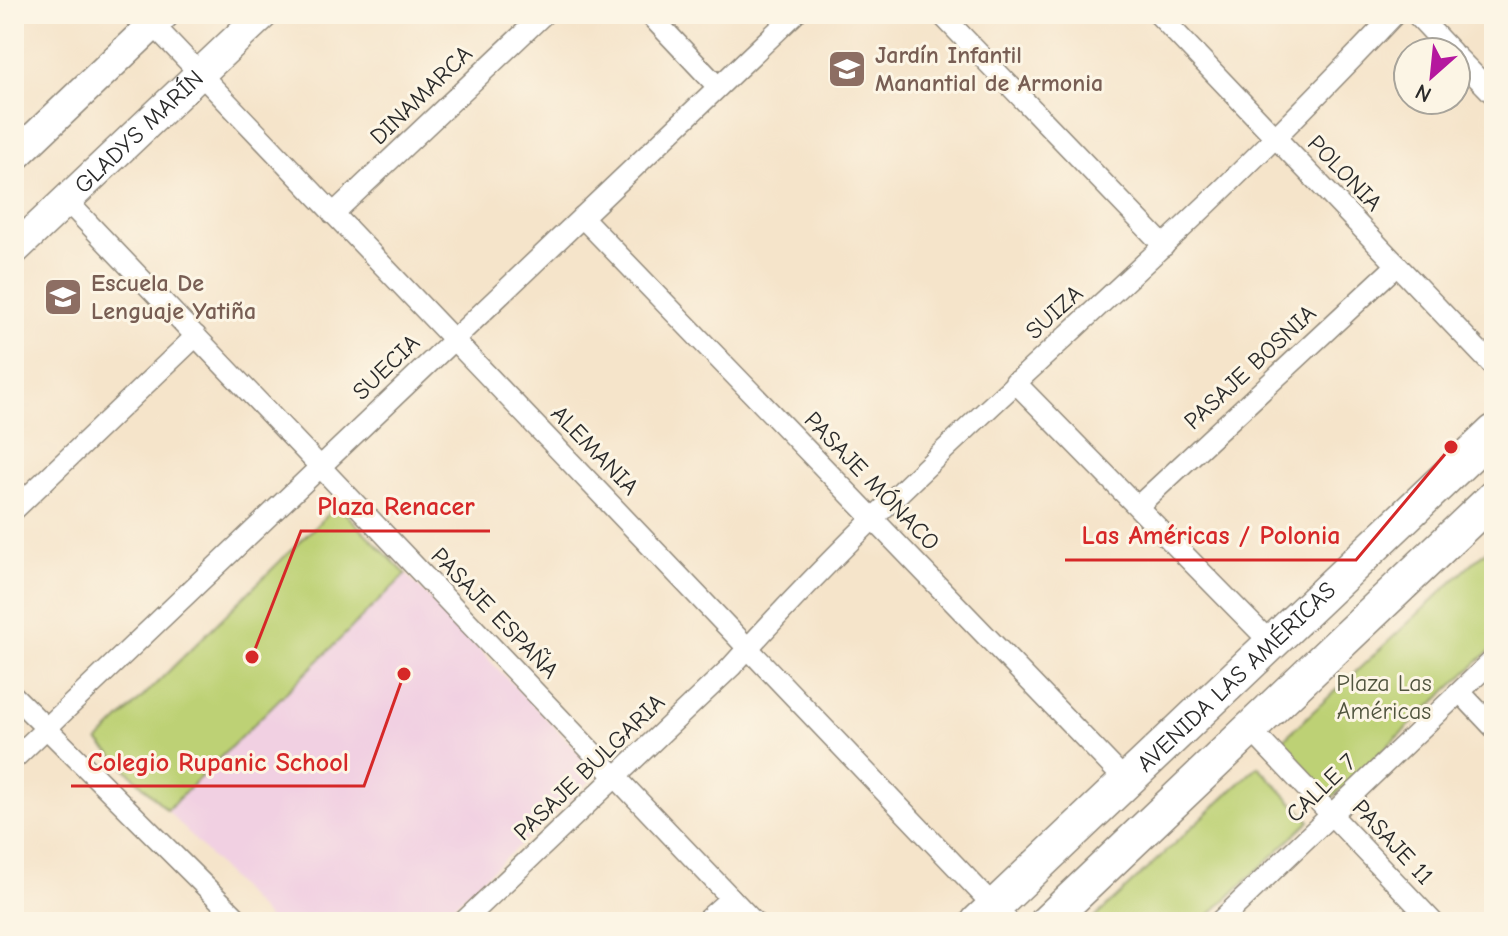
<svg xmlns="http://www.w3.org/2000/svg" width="1508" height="936" viewBox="0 0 1508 936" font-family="'Comic Neue',sans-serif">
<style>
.built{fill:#f1d0e2}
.green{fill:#bdd175;stroke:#747e50;stroke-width:2}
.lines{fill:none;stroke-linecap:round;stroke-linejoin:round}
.street-casing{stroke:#90887a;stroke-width:23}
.secondary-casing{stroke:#90887a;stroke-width:33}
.primary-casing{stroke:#90887a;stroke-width:37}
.street{stroke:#fff;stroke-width:20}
.secondary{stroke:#fff;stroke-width:30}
.primary{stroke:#fff;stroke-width:34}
.labels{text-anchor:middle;stroke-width:6;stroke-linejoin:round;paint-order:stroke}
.education-label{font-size:24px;font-weight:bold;fill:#785e54;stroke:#fcf5e5;text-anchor:start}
.street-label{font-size:24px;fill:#2b2b2b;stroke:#fcf5e5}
.park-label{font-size:24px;fill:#50543e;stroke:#fcf5e5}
.leader{fill:none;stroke:#d62828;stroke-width:3}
.callout-dot{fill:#d62828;stroke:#fcf5e5;stroke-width:3}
.callout-label{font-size:26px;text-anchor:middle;font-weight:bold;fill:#d62828;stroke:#fcf5e5;stroke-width:6;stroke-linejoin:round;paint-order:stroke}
</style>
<rect width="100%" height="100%" fill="#fcf5e5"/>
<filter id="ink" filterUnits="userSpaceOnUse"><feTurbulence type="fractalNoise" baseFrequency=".0125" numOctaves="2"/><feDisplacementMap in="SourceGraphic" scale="16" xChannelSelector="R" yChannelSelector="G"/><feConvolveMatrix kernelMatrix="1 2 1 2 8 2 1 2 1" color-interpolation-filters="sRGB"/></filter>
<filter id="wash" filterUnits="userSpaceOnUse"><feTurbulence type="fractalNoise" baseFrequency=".006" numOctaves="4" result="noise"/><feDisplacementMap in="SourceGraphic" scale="32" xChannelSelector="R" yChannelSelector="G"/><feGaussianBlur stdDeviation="1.8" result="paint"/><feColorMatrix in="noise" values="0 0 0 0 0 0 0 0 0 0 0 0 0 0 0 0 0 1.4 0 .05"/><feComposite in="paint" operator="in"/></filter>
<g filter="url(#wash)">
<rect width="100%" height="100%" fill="#f5e4ca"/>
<path class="built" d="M406,574l193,199 -164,149h-164l-104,-112z"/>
<g class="green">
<path d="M337,505l69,69 -239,236 -69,-69z"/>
<path d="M1494,543v104l-167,155 -52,-55z"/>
<path d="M1258,766l52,55 -108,101h-112z"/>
</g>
</g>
<g filter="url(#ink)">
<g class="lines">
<g class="street-casing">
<g id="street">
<path d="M649,14l69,73"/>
<path d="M941,14l223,232"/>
<path d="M1158,14l336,353"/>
<path d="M1416,14l36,38"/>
<path d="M145,16l864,906"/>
<path d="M1456,56l38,39"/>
<path d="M66,200l688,722"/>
<path d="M333,214l211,-200"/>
<path d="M582,217l544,564"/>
<path d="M1015,382l256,261"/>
<path d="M1138,506l259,-241"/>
<path d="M14,510l182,-174"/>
<path d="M1460,692l34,36"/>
<path d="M14,696l227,226"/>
<path d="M1250,729l183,193"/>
<path d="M14,759l781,-745"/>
<path d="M463,922l268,-255c134,-151 287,-284 433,-422 80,-74 156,-152 231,-231"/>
<path d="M704,922l27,-24"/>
<path d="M1219,922l275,-263"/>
</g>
</g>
<g class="secondary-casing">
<g id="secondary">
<path d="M14,157l150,-143"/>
<path id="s1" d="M14,250l249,-236"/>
</g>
</g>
<g class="primary-casing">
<g id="primary">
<path id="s2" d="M978,922l516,-490"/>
<path d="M1047,922l447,-425"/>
</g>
</g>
<use href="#street" class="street"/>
<use href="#secondary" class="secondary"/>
<use href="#primary" class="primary"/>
</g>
</g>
<defs>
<g id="school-square" transform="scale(2)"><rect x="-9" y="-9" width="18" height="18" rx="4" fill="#8d6e63" stroke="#fcf5e5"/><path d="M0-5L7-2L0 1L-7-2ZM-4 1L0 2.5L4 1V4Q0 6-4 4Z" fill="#fff"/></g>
</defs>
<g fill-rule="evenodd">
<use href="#school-square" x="847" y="69"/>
<use href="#school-square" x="63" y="297"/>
</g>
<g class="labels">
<g class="education-label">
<text x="875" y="63">Jardín Infantil<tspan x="875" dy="28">Manantial de Armonia</tspan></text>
<text x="91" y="291">Escuela De<tspan x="91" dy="28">Lenguaje Yatiña</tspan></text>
</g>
<g class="street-label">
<text transform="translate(421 95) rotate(-44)" y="8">DINAMARCA</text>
<text dy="8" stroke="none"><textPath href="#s1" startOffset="172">GLADYS MARÍN</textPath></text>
<text transform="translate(1345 173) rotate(46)" y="8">POLONIA</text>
<text transform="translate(1054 312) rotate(-42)" y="8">SUIZA</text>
<text transform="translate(386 367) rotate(-44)" y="8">SUECIA</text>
<text transform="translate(1250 367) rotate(-43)" y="8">PASAJE BOSNIA</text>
<text transform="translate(595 450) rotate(46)" y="8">ALEMANIA</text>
<text transform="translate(872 481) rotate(46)" y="8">PASAJE MÓNACO</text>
<text transform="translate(495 613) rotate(46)" y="8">PASAJE ESPAÑA</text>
<text dy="8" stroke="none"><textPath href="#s2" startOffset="356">AVENIDA LAS AMÉRICAS</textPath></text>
<text transform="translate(589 767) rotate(-44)" y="8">PASAJE BULGARIA</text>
<text transform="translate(1321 788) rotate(-44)" y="8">CALLE 7</text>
<text transform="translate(1393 842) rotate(47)" y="8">PASAJE 11</text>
</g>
<g class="park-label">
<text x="1384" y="691">Plaza Las<tspan x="1384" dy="28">Américas</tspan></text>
</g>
</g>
<path class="leader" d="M252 657L301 531H490M1451 447L1356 560H1065M404 674L364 786H71"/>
<g class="callout-dot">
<circle cx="252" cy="657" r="8"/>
<circle cx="1451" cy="447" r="8"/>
<circle cx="404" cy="674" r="8"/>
</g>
<g class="callout-label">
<text x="396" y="515">Plaza Renacer</text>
<text x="1211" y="544">Las Américas / Polonia</text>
<text x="218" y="771">Colegio Rupanic School</text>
</g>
<rect width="1508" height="936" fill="none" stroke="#fcf5e5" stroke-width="48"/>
<g transform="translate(1432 76) rotate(207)"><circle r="38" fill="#fcf5e5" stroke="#a8a49b" stroke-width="2"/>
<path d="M0-6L14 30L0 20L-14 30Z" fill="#b5179e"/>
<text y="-12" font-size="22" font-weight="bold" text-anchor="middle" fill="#2b2b2b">N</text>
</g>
</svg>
